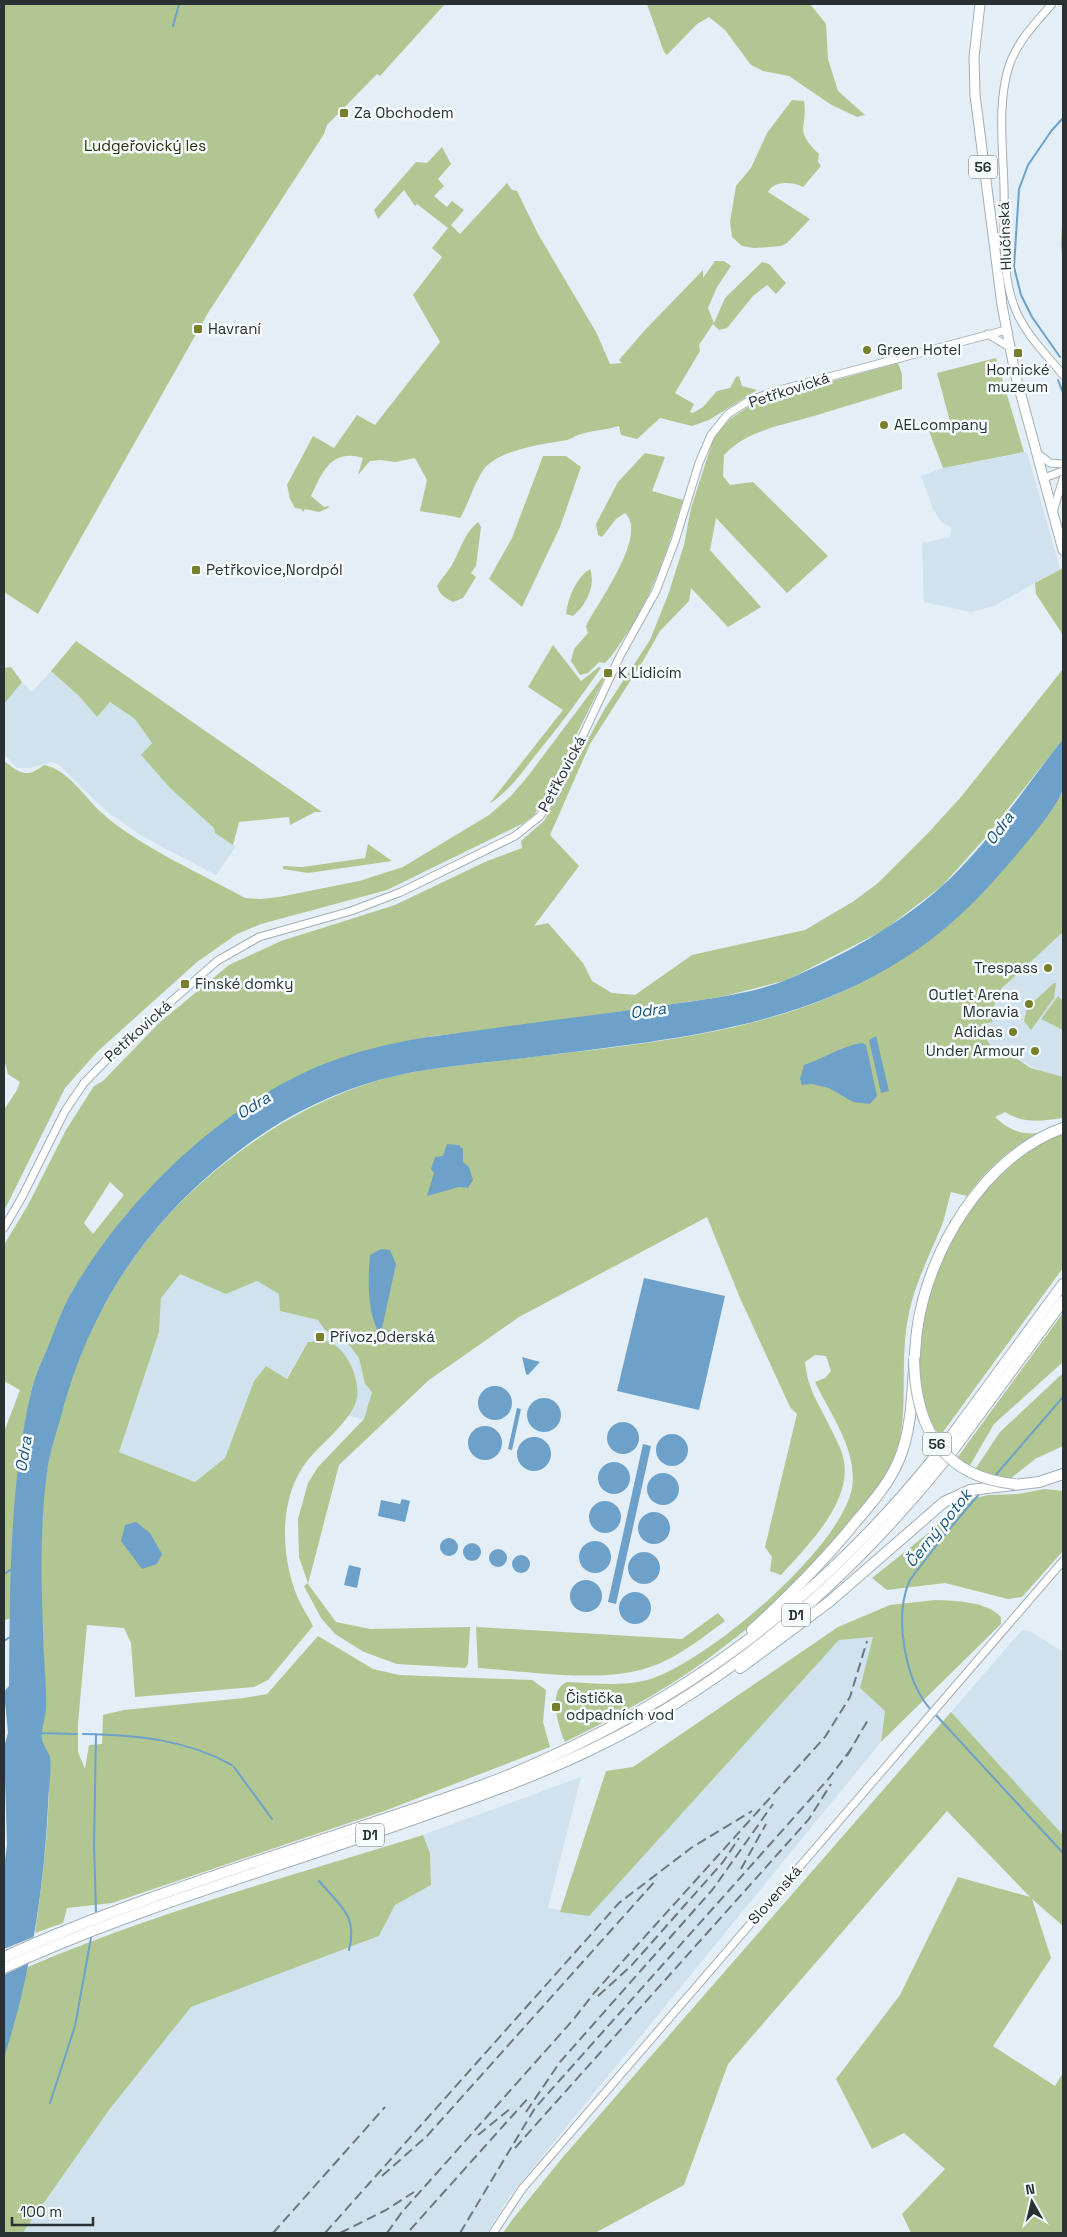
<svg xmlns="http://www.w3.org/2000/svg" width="1067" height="2237" viewBox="0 0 1067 2237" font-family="'Space Grotesk',sans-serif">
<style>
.built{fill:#d1e2ef}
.green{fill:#b1c690;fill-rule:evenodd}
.water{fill:#6da1ca}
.pier{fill:#e3eef6}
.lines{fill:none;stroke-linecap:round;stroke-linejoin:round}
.stream{stroke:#6da1ca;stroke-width:2}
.minor-casing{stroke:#a4aeb6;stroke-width:9}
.major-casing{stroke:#a4aeb6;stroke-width:11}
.highway-casing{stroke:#a4aeb6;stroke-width:12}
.minor{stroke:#fff;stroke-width:7}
.major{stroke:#fff;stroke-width:9}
.highway{stroke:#fff;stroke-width:10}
.rail{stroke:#70777c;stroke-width:2;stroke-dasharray:10 5;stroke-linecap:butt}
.highway-bridge-casing{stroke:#a4aeb6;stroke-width:12;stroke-linecap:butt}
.highway-bridge{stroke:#fff;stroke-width:10}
.poi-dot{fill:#787f2a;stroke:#f5fafd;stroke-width:2}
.labels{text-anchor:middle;stroke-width:5;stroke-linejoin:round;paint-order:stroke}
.shield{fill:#f5fafd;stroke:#686d70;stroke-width:1}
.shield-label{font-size:14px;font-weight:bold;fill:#2b3033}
.poi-label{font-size:15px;fill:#2b3033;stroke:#f5fafd;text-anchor:start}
.park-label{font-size:15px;fill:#253307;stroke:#f5fafd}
.street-label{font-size:15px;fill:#2b3033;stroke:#f5fafd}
.water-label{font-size:16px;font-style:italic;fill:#17537b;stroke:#f5fafd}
</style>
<rect width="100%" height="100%" fill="#e3eef6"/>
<g class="built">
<path d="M1027,452l33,117 -66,37 -23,6 -47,-10 -2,-59 28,-6 2,-9 -11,-6 -8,-13 -12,-33 22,-8z"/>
<path d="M51,671l28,25 18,21 13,-15 25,16 17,25 -11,12 29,33 44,40 1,5 21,13 -20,29 -76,-40 -36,-26 -45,-44 -7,-3 -22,6h-13l-13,-14v-50l18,-22 10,10z"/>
<path d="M1063,932v145l-19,-4 -30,-16 -14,1 -14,-19 -6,-14 8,-1 4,-3 3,-19 11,-18z"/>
<path d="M180,1273l46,21 31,-13 22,13 1,17 38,9 7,10 25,16 9,12 6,26 7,8 -8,28 -17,-5 10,-16 -19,-50 -14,-9 -16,2 -22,37 -20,-13 -12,15 -29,77 -30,24 -76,-30 40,-120 2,-34z"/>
<path d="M1022,1630l10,2 31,20v183l-112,-123z"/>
<path d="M873,1637l-13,51 25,23 -4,31 -371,454 -23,37h-463l-1,-2 86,-121 82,-103 188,-71 16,-31 36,-20 -1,-32 -7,-18 158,-58 -33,131 41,7 250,-275z"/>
</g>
<g class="green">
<path d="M4,4h441l-65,72 -3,-2 -50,51 -3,9 -116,179 -170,301 -34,-22z"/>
<path d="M647,4h163l16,20 2,35 10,32 27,24 -8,2 -27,-13 -41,-28 -26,-5 -12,-6 -26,-35 -16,-13 -12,7 -30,31 -3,-3z"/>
<path d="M792,100l12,1c4,28 -11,28 15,53l-1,8 3,4 -18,21c-10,-5 -29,-7 -35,5l42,27 -23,24 -6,3 -27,2 -12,-2 -10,-9 -2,-15 6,-36 15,-18 16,-35z"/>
<path d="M442,147l9,17 -13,15 6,7 -10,10 13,11 5,-6 12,9 -13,15 9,9 47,-51 5,7 5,1 21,43 58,98 14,32 12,-1 -3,-3 26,-30 58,-60v8l12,-17h9l7,5 -14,21 -9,21 6,15 11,-25 37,-36 7,2 17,19 -10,11 -9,-9 -14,11 -26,32 -8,2 -6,-6 -14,21 1,6 -25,42 19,11 -4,8 3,1 10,-6 14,-16 13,-3 6,-11 3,-1 3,10 15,4 -48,30 -17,6 -32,-8 -23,21 -16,-4 -2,-9c-13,4 -25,4 -38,8 -5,1 -9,5 -14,6 -23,4 -67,9 -83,29 -10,14 -15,34 -24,49 -14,-4 -26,-4 -40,-7l7,-31 -12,-22 -20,4 -15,-2 -10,1 -12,14 5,-17c-32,-10 -41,15 -52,38l13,11 5,-1 -1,2 -9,4 -14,-3 -2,3 -2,-3 -6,-1 -5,-9 -3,-14 26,-49 21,12 23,-33 18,10 65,-83 -27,-47 29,-38 -10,-9 16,-20 -31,-24 -2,2 -11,-16 -26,29 -4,-9 42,-48 11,1z"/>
<path d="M1063,200v65l-2,-20z"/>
<path d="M996,358l28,94 -81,16 -14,-37 22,-6 -14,-52z"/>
<path d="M898,363l4,11v15c-29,9 -59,18 -88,27 -31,9 -67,14 -90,39l-1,21 7,9 23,-3 75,74 -41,37 -71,-75 -6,32 51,57 -33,20 -37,-39 -2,13 -29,30 -17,30 -53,83 -40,91 29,31 -45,60 14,-3 35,40 9,18 20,12 23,2 57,-40 113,-25 49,-29 24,-18 50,-50 33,-36 102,-128v70l-78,99 -43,48 -58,44 -97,50 -66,17 -220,32 -68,7 -56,12 -64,21 -48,26 -90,68 -42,45 -32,40 -29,43 -40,96 -11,61 -8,79 -3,91 -6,3v-189l16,-42 -16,-9v-136l24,-40 38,-75 28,-44 9,-5 56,-58 70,-58 52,-24 114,-36 90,-43 37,-14 -1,-7 23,-20 60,-111 46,-70 18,-45 16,-50 7,-37 23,-71 16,-18 26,-17zM110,1182l14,13 -31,39 -9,-11z"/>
<path d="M645,453l20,4 -13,34 31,9c-15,48 -28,90 -55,132 -7,10 -14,22 -23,31l-6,-1 -11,11 -8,2 -9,-14 3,-12 14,-16 -2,-7c11,-23 63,-91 39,-113l-9,6 -14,18 -4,-2 -2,-11 22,-42z"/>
<path d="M543,456h23l15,11 -21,60 -38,80 -33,-28 23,-41z"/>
<path d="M478,522l3,5 -5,39 -5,7 5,4 -13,21 -10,4c-8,-4 -13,-7 -16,-16 5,-8 12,-16 16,-23 8,-15 11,-29 25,-41z"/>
<path d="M1063,568v67l-27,-41 -1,-11z"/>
<path d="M590,569c6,17 -4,36 -17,47l-7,-2c2,-17 10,-36 24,-45z"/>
<path d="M76,641l246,171h-7l-25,13 -1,-8 -50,5 -6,23 -18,-12 -1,-5 -44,-40 -29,-33 11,-12 -17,-24 -25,-17 -13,15 -18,-21 -28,-25z"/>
<path d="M553,645l28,36 18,-14 2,1c-21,30 -43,60 -67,89 -13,17 -26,35 -45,47l74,-94 -35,-23z"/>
<path d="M11,667l11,15 -18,22v-36z"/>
<path d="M610,667l-64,129 -12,19 -10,8 -137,67 -126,34 -24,10 -40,28 -100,90 -32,36 -61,123v-101l13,-20 3,-8 -12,-8 -4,-15v-298c16,12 22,18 40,4 25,5 40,32 58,48 36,33 100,61 143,85l16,1 18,-2 80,-16 44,-14 86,-52 22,-19 17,-20z"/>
<path d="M1063,792v140l-61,56 -7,14 -3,20 -11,3 5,14 14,19 14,-1 17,11 32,9v41c-21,3 -39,6 -58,-6l-10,5c13,12 25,18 43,16 -30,17 -51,36 -71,63l-16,-4c-4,13 -6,28 -12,40 -13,31 -27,58 -32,92 -7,42 2,90 -11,131 -11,33 -39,61 -61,85 -34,38 -68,75 -109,105 -49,39 -105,69 -161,97 -7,-16 -18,-52 2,-60 26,1 54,5 80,-2 59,-17 194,-131 205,-192 6,-38 -22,-74 -37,-106l10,-4 6,-7 -5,-15 -11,-1 -10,7c3,28 12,38 24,63 5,11 13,24 15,36 7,43 -37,85 -63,114l-11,-4 2,-14 -7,-10 32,-133 -7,-7 -50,-109 -33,-81 -188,100 -90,63 -90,85 -31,119 28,38 34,7 100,-2 -2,37 -3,4 -68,-4 -33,-12 -29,-18 -14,-16 -17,-32 4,-3 -9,-26 -1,-38 10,-36 10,-16 46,-48 8,-27 -7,-8 -6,-26 -9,-12 -25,-16 -7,-10 -38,-9 -1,-17 -22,-13 -31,13 -46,-20 -19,24 -2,34 -40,120 76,30 30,-24 29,-77 12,-15 21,13 21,-37c4,0 11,-2 15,-2 23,4 37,38 34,58 -4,21 -37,47 -50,63 -28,36 -27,93 -10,135 4,10 11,20 16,30l-45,54 -14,7 -119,10 -4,-54 -7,-15 -37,-3 -9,98v29l7,17 4,-24 13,-1 1,-29 21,-5 120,-12 23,-4 51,-58 55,33 26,6 133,5 14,10 -3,32 7,25 -163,63 -275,93 -45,5 -4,15 -28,10c8,-56 15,-112 14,-169 0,-10 -6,-16 -7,-25 -2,-15 4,-30 3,-45 -4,-73 -8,-150 2,-223 4,-26 13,-53 20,-78 25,-80 70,-153 133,-209 52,-46 109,-82 176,-103 42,-13 89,-16 132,-21 118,-15 240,-22 349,-75 87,-42 151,-116 206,-193z"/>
<path d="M368,844l24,17 -84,12 -25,-4v-3l20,1 62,-9z"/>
<path d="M1054,983h2l-2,15 -23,32 -7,-9 3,-13z"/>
<path d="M1058,996l5,5v29l-22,-11z"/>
<path d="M1063,1134v134l-123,168c-8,-12 -16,-23 -19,-38 -20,-91 50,-235 142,-264z"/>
<path d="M1063,1313v49l-69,62 -25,43 -12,-9z"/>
<path d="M1063,1373v73l-28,13 -25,20 -36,-8 26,-39z"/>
<path d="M1045,1489l18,2v60l-41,46 -14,2 -63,-16 -58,7 -15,-12 60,-48 32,-29 24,-6 30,-1z"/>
<path d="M935,1600c21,1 51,1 66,17v7l-120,118 4,-31 -25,-23 13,-51 -34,3 -250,276 -29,-4 46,-141 27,-4 205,-140 52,-22z"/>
<path d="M718,1613l7,8c-23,17 -48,37 -75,46 -47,17 -122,4 -172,1l-2,-41 206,12z"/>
<path d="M951,1712l112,123v91l-31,-27 19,59 -58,88 62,40 8,-13v160h-152l-9,-19 43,-45 -41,-36 -32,16 -36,-70 64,-84 58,-118 72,20 -83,-86 -219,253 -44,121 -89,48h-92l9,-13 51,-63z"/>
<path d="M423,1835l7,18 1,32 -36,20 -16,31 -188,71 -82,103 -85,121v2h-20v-175l24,-91c128,-55 263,-91 395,-132z"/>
</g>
<g class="water">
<path d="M1063,739c0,15 3,34 0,49 -3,18 -50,71 -64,87 -128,149 -292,160 -474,183 -48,6 -99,9 -146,22 -53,15 -105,42 -148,77 -87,68 -142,153 -170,259 -5,19 -12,38 -14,57 -7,52 -6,105 -4,158 0,26 4,53 3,79 -1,9 -5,19 -4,29 1,6 6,12 8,18 2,15 -2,34 -2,49 -4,86 -18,171 -44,252v-190l3,-23 -3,-98 4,-14 -4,-41 5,-6c1,-98 0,-198 22,-294 4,-16 11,-31 17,-45 8,-20 15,-41 26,-59 54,-90 142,-176 238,-219 36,-16 85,-28 124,-33 77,-11 153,-20 230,-31 40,-6 88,-11 125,-27 53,-23 106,-52 150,-91 47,-42 83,-99 122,-148z"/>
<path d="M876,1036l13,55 -8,2 -12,-53z"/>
<path d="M862,1043l4,2 11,51 -7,8 -17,-2 -24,-14 -17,-4 -10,1 -2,-6 4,-14c18,-6 41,-20 58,-22z"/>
<path d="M447,1144l12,1 4,4v13l6,5 4,13 -5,8 -9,-1 -32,9 7,-23 -3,-4 4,-12 8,-1z"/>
<path d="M381,1249l9,1 6,14 -14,64 -4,3c-11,-21 -10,-53 -8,-76z"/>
<path d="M644,1278l81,18 -26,114 -82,-19z"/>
<path d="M522,1357l18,5 -12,13 -2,-1z"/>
<circle cx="495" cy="1403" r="17"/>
<circle cx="544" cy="1415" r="17"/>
<path d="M517,1408l4,1 -9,41 -4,-1z"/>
<circle cx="623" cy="1438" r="16"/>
<circle cx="485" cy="1443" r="17"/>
<circle cx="672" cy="1450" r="16"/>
<circle cx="534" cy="1454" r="17"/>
<path d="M643,1444l8,2 -35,158 -8,-2z"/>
<circle cx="614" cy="1478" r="16"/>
<circle cx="663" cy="1489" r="16"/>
<path d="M402,1499l8,2 -5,21 -27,-6 3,-16 19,4z"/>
<circle cx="605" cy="1517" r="16"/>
<circle cx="654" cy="1528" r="16"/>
<path d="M136,1522l14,11 12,21 -5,10 -15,5 -21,-28 4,-16z"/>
<circle cx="449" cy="1547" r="9"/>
<circle cx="595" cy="1557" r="16"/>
<circle cx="472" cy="1552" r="9"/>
<circle cx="498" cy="1558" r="9"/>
<circle cx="644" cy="1568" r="16"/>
<circle cx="521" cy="1564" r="9"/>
<path d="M349,1565l12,3 -4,20 -13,-3z"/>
<circle cx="586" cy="1596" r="16"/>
<circle cx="635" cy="1608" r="16"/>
</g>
<path class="pier" d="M38,1935l-7,27 -27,13v-26z"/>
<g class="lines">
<g class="stream">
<path d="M173,26l6,-22"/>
<path d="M1060,357l-28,-40 -11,-22 -7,-28 5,-78 9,-24 24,-35 11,-12"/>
<path d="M1058,380l5,13"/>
<path d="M994,1477l69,-80"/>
<path d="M4,1574l8,-5"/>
<path d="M4,1641l6,-4"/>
<path d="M931,1710c-26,-29 -37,-92 -22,-128 3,-6 9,-13 14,-19 18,-25 38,-48 58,-71"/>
<path d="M934,1713l129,140"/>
<path d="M40,1733l37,1"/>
<path d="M83,1734c53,1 102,5 149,31"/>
<path d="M96,1734l-2,110 2,68"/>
<path d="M234,1767l38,52"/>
<path d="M319,1881c21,25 39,34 30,69"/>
<path d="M50,2103l25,-77 16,-88"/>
</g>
<g class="minor-casing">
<g id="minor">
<path d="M1052,4c-16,18 -35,38 -43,62 -12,38 -6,82 -5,121 1,40 -4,86 12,124 11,25 30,43 47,64"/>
<path d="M988,334l21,13"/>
<path d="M1037,453l13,10 13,1"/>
<path d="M1044,478l19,-7"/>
<path d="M1053,512l10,-33"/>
<path d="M4,1228l18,-31 43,-86 19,-28 30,-31 103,-91 42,-24 92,-26 50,-19 114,-56 25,-20 16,-23 64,-137 36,-65 19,-50 24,-78 12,-28 17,-21 19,-12 25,-10 234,-62"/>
<path d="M493,2233l29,-44 541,-628"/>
</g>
</g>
<g class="major-casing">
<path id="major" d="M980,4l-6,53 1,38 27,210 13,68 48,177"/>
</g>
<g class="highway-casing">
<g id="highway">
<path d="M944,1446l119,-162"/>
<path d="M951,1453l112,-152"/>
<path d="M752,1630c36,-33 71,-68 102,-106 16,-19 34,-39 44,-62 17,-37 14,-90 19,-131 10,-79 67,-175 146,-203"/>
<path d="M740,1668l89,-66 115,-100 26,-12 69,-8 24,-8"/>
<path d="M4,1957c121,-55 251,-94 377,-137 41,-14 83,-27 123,-43 177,-72 315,-175 434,-324"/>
<path d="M4,1968c127,-58 263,-98 396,-144 63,-22 127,-44 188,-73 141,-67 260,-170 357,-291"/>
</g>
</g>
<use href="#minor" class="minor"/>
<use href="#major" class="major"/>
<use href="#highway" class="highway"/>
<g class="rail">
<path d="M847,1756l22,-38"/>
<path d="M741,1869l25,-45"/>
<path d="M598,1996l33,-30 92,-104 16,-24"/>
<path d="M526,2112l34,-50 153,-173 60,-85"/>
<path d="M478,2135l33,-27"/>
<path d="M515,2148l294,-329 22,-35"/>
<path d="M382,2176l45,-40 230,-257"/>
<path d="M410,2230l120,-134"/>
<path d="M273,2233l112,-126"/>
<path d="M325,2233l294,-330 72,-55 61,-37"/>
<path d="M340,2233l46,-23 28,-18"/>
<path d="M387,2233l15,-21 171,-192 21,-27 231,-256 25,-40 17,-56"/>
<path d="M460,2233l75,-125 295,-331 21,-28"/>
</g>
<g class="highway-bridge-casing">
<path id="highway-bridge" d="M914,1358c1,68 27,119 101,126"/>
</g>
<use href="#highway-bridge" class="highway-bridge"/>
</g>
<g class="poi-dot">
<rect x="339" y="108" width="10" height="10" rx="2.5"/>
<rect x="193" y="324" width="10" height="10" rx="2.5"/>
<circle cx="867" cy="350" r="5"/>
<rect x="1013" y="348" width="10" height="10" rx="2.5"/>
<circle cx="884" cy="425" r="5"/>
<rect x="191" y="565" width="10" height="10" rx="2.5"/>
<rect x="603" y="668" width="10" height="10" rx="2.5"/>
<circle cx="1048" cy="968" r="5"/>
<rect x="180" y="979" width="10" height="10" rx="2.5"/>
<circle cx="1029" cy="1004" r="5"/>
<circle cx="1013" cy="1032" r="5"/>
<circle cx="1035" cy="1051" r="5"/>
<rect x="315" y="1332" width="10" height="10" rx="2.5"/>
<rect x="551" y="1702" width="10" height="10" rx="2.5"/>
</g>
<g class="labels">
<g class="shield">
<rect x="969" y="155.5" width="28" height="23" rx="4"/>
<rect x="923" y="1432.5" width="28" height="23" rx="4"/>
<rect x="782" y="1603.5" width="28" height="23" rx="4"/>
<rect x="356" y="1823.5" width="28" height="23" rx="4"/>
</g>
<g class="shield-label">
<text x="983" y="172">56</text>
<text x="937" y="1449">56</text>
<text x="796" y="1620">D1</text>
<text x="370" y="1840">D1</text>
</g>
<g class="poi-label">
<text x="354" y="118">Za Obchodem</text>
<text x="208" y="334">Havraní</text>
<text x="877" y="355">Green Hotel</text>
<text x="1018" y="375" text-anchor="middle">Hornické<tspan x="1018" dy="17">muzeum</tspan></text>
<text x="894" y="430">AELcompany</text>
<text x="206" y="575">Petřkovice,Nordpól</text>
<text x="618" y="678">K Lidicím</text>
<text x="1038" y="973" text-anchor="end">Trespass</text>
<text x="195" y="989">Finské domky</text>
<text x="1019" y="1000" text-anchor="end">Outlet Arena<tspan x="1019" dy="17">Moravia</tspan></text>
<text x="1003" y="1037" text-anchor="end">Adidas</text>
<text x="1025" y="1056" text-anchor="end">Under Armour</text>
<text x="330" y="1342">Přívoz,Oderská</text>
<text x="566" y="1703">Čistička<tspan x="566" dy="17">odpadních vod</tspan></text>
</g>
<g class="park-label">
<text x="145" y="151">Ludgeřovický les</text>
</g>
<g class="street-label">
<text transform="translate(1005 236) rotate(-92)" y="5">Hlučínská</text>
<text transform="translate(789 390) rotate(-18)" y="5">Petřkovická</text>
<text transform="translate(562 774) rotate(-62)" y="5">Petřkovická</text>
<text transform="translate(138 1031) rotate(-42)" y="5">Petřkovická</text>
<text transform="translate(775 1895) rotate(-49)" y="5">Slovenská</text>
</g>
<g class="water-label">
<text transform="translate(999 828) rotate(-53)" y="6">Odra</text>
<text transform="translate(648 1010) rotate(-8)" y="6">Odra</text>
<text transform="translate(253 1105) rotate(-32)" y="6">Odra</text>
<text transform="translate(23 1454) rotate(-81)" y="6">Odra</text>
<text transform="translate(938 1528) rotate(-51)" y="6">Černý potok</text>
</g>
</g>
<rect width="1067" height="2237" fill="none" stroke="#2b3033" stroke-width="10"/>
<g transform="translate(1032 2202) rotate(352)" stroke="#f5fafd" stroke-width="4" paint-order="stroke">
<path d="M0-4L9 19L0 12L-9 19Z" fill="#2b3033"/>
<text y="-8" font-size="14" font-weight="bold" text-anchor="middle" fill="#2b3033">N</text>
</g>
<path d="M12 2217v8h81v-8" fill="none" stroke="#2b3033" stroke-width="2.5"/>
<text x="20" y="2217" font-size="15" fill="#2b3033" stroke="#f5fafd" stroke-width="4" paint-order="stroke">100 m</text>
</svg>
